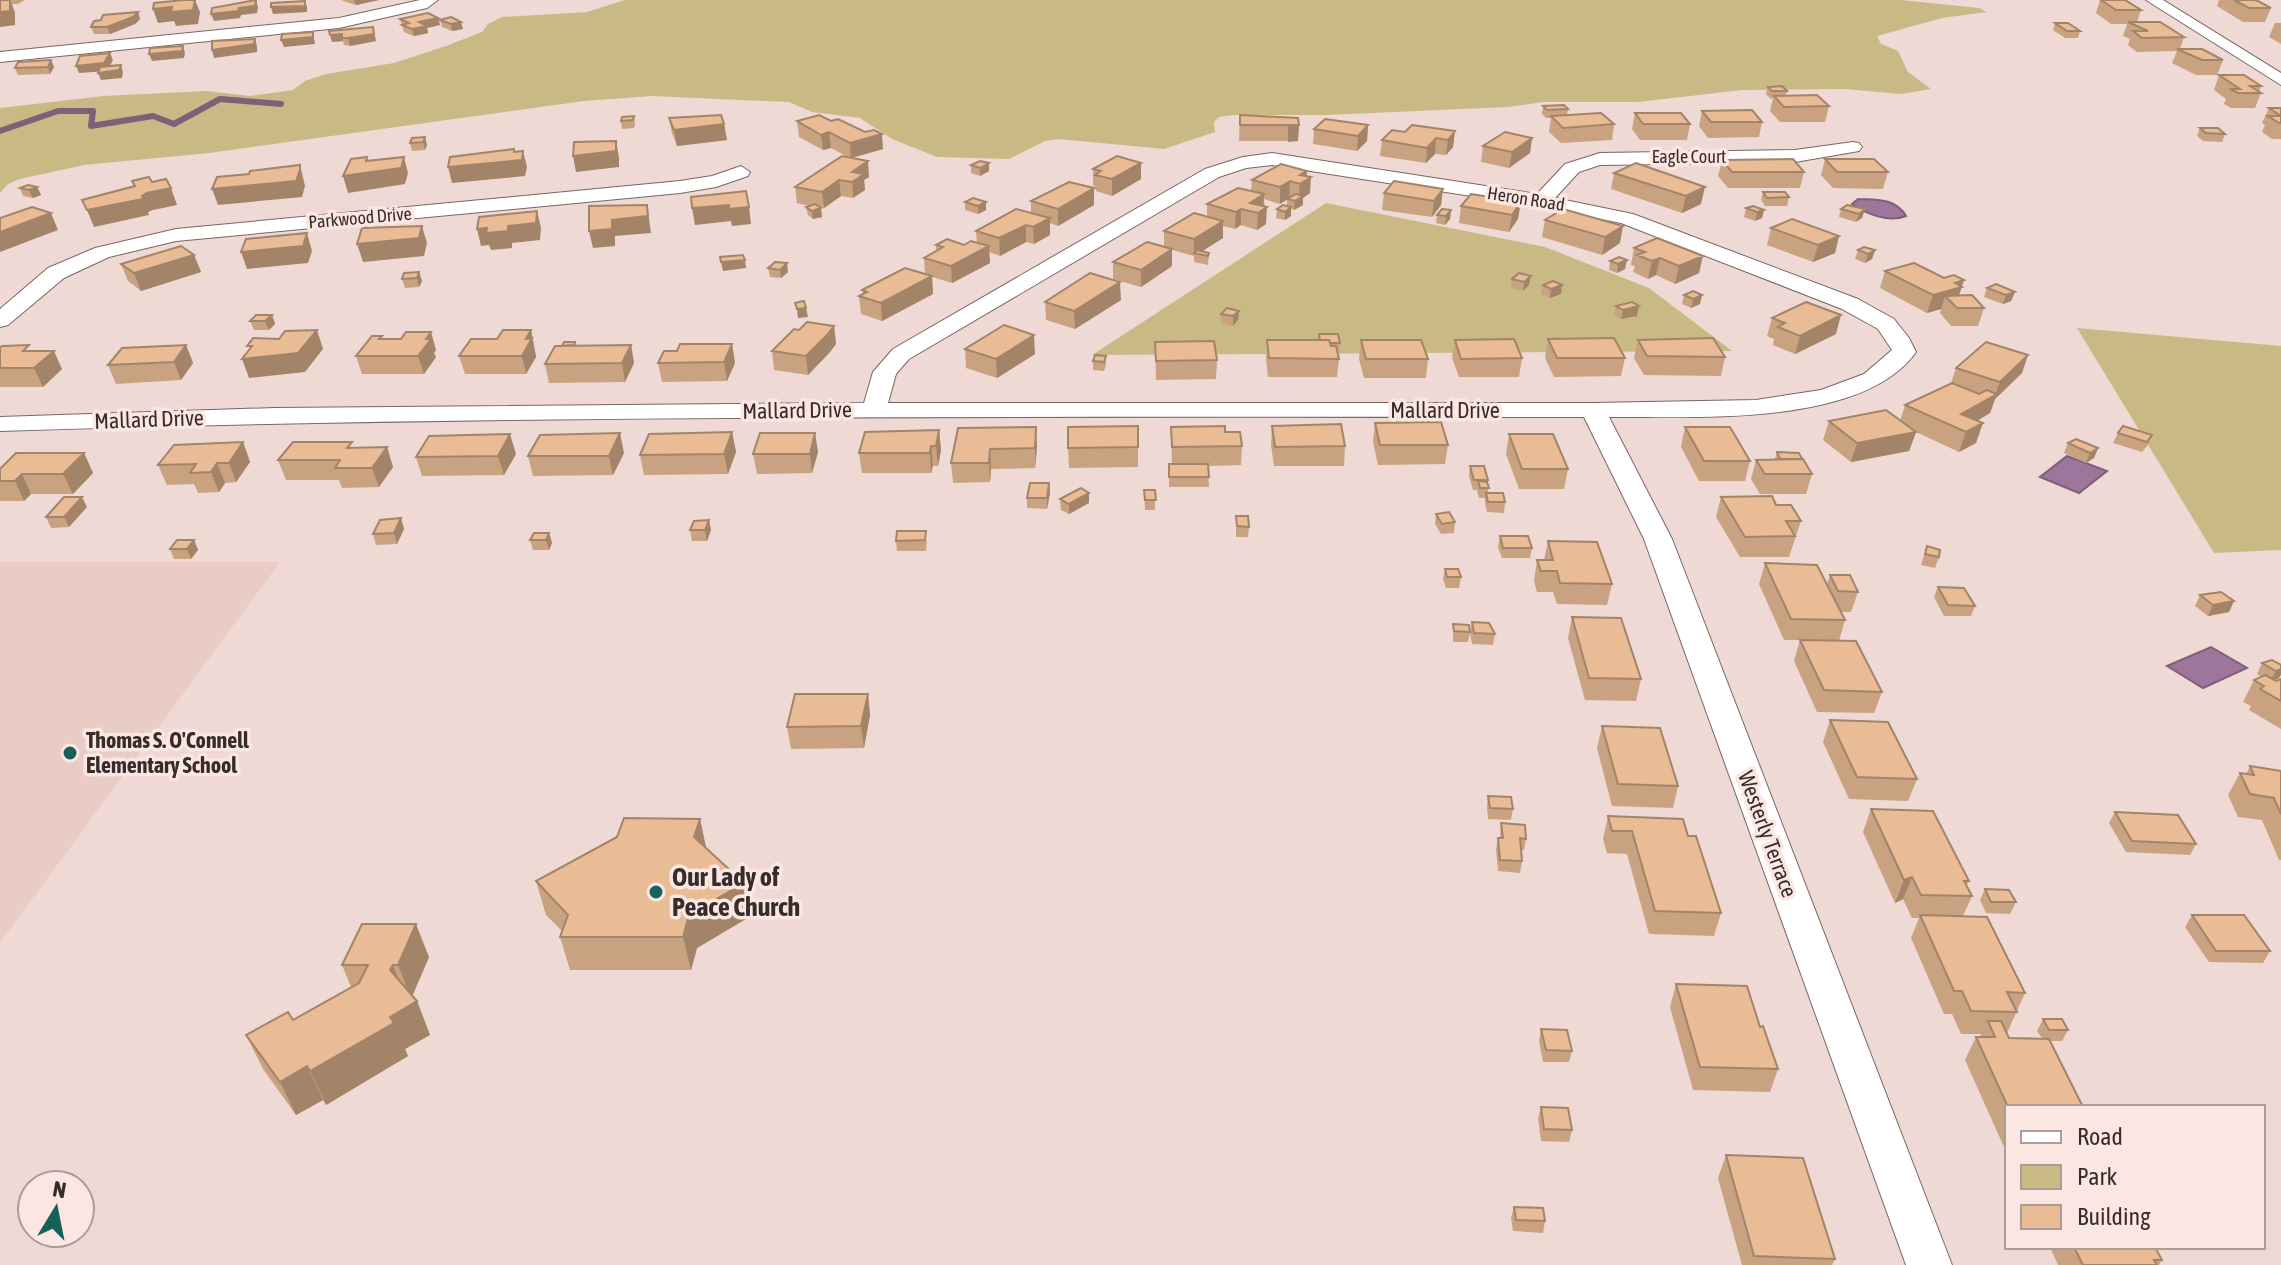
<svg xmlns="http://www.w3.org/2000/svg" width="2281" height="1265" viewBox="0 0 2281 1265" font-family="'Asap Condensed',sans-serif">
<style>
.built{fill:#e9ccc6}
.green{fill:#c9b985}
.water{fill:#9e769b;stroke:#7e6079;stroke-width:2}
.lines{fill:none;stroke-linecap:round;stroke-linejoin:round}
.stream{stroke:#7e6079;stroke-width:6}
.street-casing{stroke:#786662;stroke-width:2}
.street{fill:#fff;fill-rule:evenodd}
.wall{fill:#c8a281}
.shaded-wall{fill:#a38469}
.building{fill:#e9bc96;stroke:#a38469;stroke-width:2}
.poi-dot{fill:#16625b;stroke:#fce6e2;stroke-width:3}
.labels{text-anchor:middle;stroke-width:7;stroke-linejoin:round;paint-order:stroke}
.far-street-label{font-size:18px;fill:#352d2b;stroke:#fce6e2}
.street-label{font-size:22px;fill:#352d2b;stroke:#fce6e2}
.poi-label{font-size:22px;font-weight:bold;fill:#352d2b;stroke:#fce6e2;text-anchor:start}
.near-poi-label{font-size:26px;font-weight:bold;fill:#352d2b;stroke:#fce6e2;text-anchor:start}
</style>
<rect width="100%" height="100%" fill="#efd9d5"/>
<path class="built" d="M0,562h280l-280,381z"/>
<g class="green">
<path d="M625,0h1276l78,8 8,4 -45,6 -65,18 4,8 17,7 10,21 23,17 -30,5 -56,-5 -103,1 -104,12h-95l-35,5 -182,8h-93l-14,2 -5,5 1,10 -51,17 -106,-10 -13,2 -36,18 -72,-2 -45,-18 -32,-21 -48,-6 -23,-10 -137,-6 -68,5 -375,52 -125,12 -64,14 -12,5 -8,9v-85l104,-12 103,-5 43,5 43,-6 12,-9 21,-7 68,-11 52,-17 36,-14 6,-8 14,-7 85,-5z"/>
<path d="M1326,203l219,44 104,41 83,63 -640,4z"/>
<path d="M2077,328l204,18v204l-67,3z"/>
</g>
<g class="water">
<path d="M1858,199c19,1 38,-1 48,17 -17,7 -40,-2 -54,-12z"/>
<path d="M2067,456l40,15 -28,22 -39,-16z"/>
<path d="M2211,647l36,21 -44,20 -36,-22z"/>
</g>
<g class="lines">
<path class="stream" d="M0,131l58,-20h35l-2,15 62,-10 21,8 46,-25 61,5"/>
<g class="street-casing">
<g id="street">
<path d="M420,0h18l-11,8 -88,20 -339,34v-10l339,-34z"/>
<path d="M2146,0h17l118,73v12z"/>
<path d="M1853,142l6,1 3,4 -3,4 -64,11 -195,3 -21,7 -24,26 78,16 225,85 36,20 15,19 7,14c-54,76 -223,64 -307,65l63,122 280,726h-46l-262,-726 -60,-122c-528,0 -1056,-3 -1584,14v-14l275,-9 589,-5 9,-31 20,-23 312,-180 38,-12 29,-4 265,41 28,-30 35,-11 195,-3zM1272,165l270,42 79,16 221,86 36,20 14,21 -28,24 -43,16 -65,10 -163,3h-705l8,-29 13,-15 310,-182 27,-9z"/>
<path d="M741,166l9,6 -2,4 -32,11 -36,6 -504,48 -67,16 -45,21 -56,47 -8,2v-18l48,-41 47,-20 81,-19 504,-48 32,-5z"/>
</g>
</g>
<use href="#street" class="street"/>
</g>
<g class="wall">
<path d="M0,0h25l-7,4h-6l3,9v12z"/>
<path d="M342,0h37l-23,5 -13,-4z"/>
<path d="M2100,0l41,10 -4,12 47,15 -4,12 43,11 -6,15h-21l-24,-12 5,-12 -40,1 -9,-7 2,-6 -7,-3 4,-12h-16l-15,-11z"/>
<path d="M2219,0h37l15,8 -6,14h-22l-26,-16z"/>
<path d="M138,12l2,7 -5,5 -25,10h-16l-3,-7 10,-7z"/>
<path d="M438,18l2,7 -13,3 1,5 -14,3 -10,-4 -4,-13z"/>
<path d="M440,20l23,9 -11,2 -10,-4z"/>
<path d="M2055,23l25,8 -2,7h-13l-12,-8z"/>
<path d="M2275,23h6v21l-12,-7z"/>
<path d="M373,27l3,14 -26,5 -6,-1 -1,-4 -11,1z"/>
<path d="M51,60l3,7 -4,7 -32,1 -3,-7z"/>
<path d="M2219,75l42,11 -2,6 2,1 -6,15h-24l-7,-4 2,-5 -12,-9z"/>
<path d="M1768,87l19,4 -1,5 43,10 -4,16h-45l-10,-11 3,-13 -2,1 -5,-5z"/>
<path d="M1543,106l25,3 -1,6 47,9 -2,16 -51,3 -12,-11 2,-14h-5l-4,-4z"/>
<path d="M2269,108h12v31h-9l-10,-7 3,-7 -3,-2z"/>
<path d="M1702,111l60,11 -3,15 -51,1 -9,-12z"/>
<path d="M1635,113l55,11 -3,16h-47l-8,-11z"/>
<path d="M1240,115l59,10 -1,16h-59z"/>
<path d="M634,116l1,8 -1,4 -12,1 -1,-8z"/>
<path d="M669,118l55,6 3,16 -50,6 -5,-13z"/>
<path d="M1325,119l43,6 -1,16 -10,10 -44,-7 1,-15z"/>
<path d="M797,121l86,28 -31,9 17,19 -5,3 1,10 -12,8 -12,-2 -17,12 -5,-1 3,10 -9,2 -5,-4 -2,-8 4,-1 -13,-3 -2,-16 55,-29 -19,-10 -8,2 -24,-13z"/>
<path d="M2200,128l25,6 -3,8 -19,-1 -6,-5z"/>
<path d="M1455,131l-2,16 -7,8 -11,-1 -9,9 -46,-7 2,-16z"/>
<path d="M425,137l2,8 -2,5 -13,1 -2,-8z"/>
<path d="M1532,138l-2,15 -21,15 -28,-6 2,-16z"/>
<path d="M1825,159l63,13 -5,17 -50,-1 -12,-13z"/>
<path d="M1722,160l82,12 -4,16h-72l-10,-12z"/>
<path d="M1636,163l65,41 -19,9 -71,-24 3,-16z"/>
<path d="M971,165l18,6 -9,5 -9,-3z"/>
<path d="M1093,169l48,10 -29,17 -16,-5 -1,-5 -2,-1z"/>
<path d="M1307,171l-1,5 4,17 -7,5v7l-9,5 -3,-1v7l-6,4 -9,-2 1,-9 10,-3v-7l3,-1 -10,6 -16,-5 2,25 -9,6 -16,-5 -6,4 -12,-3v12l-21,13 7,2 -1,12 -14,-3v-6l-22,-6v16l-31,21 -28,-8v-17l51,-15v-16l43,-14v-13l44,-13 1,-11z"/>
<path d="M37,187l4,8 -8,3 -10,-2 -3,-8z"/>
<path d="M1443,189l-2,16 -9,12 -50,-7 2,-17z"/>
<path d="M1763,192l26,5 -2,9h-22l-4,-6z"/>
<path d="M1471,194l47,25 -9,13 -50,-9 2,-17z"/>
<path d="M1031,201l63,4 -36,21 -8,-3v12l-16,9 -8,-2 -26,14 -11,-4 1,11 -38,20 -20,-6 1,17 -51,27 -21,-7 -2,-18 4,-2 -1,-4 63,-16 -1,-16 12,-7v-6h28l13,-2 -1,-12 55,-18z"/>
<path d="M965,202h21v8l-8,4 -13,-4z"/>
<path d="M1746,208l18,2 -2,8 -7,3 -11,-4z"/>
<path d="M1563,209l57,34 -18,12 -60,-18 3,-17z"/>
<path d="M1841,209h24l-3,9 -6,4 -17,-5z"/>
<path d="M1451,210l-1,9 -5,6 -9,-2 1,-8z"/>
<path d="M1771,228l68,8 -4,17 -22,9 -46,-17z"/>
<path d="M1634,248l65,25 -24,11 -19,-9 -8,4 -15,-7 2,-6 -4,-1z"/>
<path d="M1858,250h17l-3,9 -7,4 -10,-4z"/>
<path d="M194,255l7,17 -60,19 -13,-10 -7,-17z"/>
<path d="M1619,257l6,12 -8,4 -8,-3 1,-9z"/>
<path d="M775,262l13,10 -7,6 -11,-1 -2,-9z"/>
<path d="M1885,271l74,24 25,13 -6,18h-27l-11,-13 1,-4 -14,4 -47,-25z"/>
<path d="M419,272l3,9 -3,6 -14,1 -3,-9z"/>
<path d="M1519,273l10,12 -6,6 -12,-3 1,-9z"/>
<path d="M1543,285l18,9 -11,4 -9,-4z"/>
<path d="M1987,288l28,4 -4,9 -8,3 -19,-7z"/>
<path d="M1693,291l7,13 -9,4 -9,-4 2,-9z"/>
<path d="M1121,300l-46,29 -29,-9 -1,-18z"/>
<path d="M1616,306l21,10 -16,3 -7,-4z"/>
<path d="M1239,311l-1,9 -5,6 -12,-3v-9z"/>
<path d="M272,315l3,9 -6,6h-15l-4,-9z"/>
<path d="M1772,318l64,16 -41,20 -22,-9 1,-6 -7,-3z"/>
<path d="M834,326l2,18 -6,8 -22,23 -34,-5 -2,-19 27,-21z"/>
<path d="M531,330l5,27 -10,17h-61l-6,-18 38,-17z"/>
<path d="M1319,334l21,9 -1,9h-2l2,7 -2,18h-69l-2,-18 1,-19h51z"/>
<path d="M383,339l53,11 -2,3 2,4 -12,17h-62l-6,-18z"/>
<path d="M1548,339l77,19 -4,18 -67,1 -9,-19z"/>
<path d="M1361,340l67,19 -2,19h-62l-5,-19z"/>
<path d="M1455,340l67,18 -3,19h-60l-7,-19z"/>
<path d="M1638,340l87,17 -4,19 -77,-1 -10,-17z"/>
<path d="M575,342l1,3h55l3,18 -9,19 -76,1 -4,-19z"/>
<path d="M1155,342l62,18 -1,19 -60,1z"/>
<path d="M732,344l3,19 -8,18 -65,1 -4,-19 19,-12z"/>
<path d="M186,345l7,18 -12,17 -65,4 -8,-19z"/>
<path d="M0,347l32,4 30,18 -19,18h-43z"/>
<path d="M965,349l70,5 -38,24 -31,-10z"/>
<path d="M1106,356v9l-2,6 -11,-1v-9z"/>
<path d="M1956,368l66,5 -27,26 -5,14 -13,8 -1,22 -17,9 -43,-20 -7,19 -58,11 -28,-22 6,-19h71l5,-16 46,-22z"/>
<path d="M1375,423l73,22 -3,19 -67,1 -5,-23z"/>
<path d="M1272,426l73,20 -1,20h-70l-3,-21z"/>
<path d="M1171,427l54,5 17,14 -1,19 -33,1 1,21h-40v-23h3z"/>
<path d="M1685,427l65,34 -5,20h-46l-18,-34z"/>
<path d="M958,428l79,19 -2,21 -44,1 -1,13 -37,1 -2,-20z"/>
<path d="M939,430l2,20 -3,16h-5l-2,7h-69l-3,-20z"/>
<path d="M732,432l4,20 -8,22 -84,1 -4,-20z"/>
<path d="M2118,433l34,2 -4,10 -6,7 -29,-9z"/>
<path d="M1509,434l59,35 -4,20h-45l-13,-35z"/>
<path d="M243,442l7,20 -14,20 -11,1 -6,9 -21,1 -4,-9 -27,1 -9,-20z"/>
<path d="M2068,443l30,5 -4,10 -8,5 -22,-10z"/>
<path d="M387,447l6,20 -14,20 -37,1 -3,-8h-53l-8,-20 76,-12z"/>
<path d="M1138,447v20l-69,1 -1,-20z"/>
<path d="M818,452l-6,21 -55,1 -4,-20z"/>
<path d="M1777,452l25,7 10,15 -6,20h-46l-9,-15 5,-19 19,-1z"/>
<path d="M84,453l9,20 -20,21h-42l-7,7h-24v-32z"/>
<path d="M624,453l-11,22 -80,1 -5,-20z"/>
<path d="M516,454l-12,21 -82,1 -6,-19z"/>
<path d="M1470,466l18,14v13l17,9 -1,11 -17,-1 -2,-9v-5h-6l-2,-8h-4l-4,-14z"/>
<path d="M1049,483l1,10 -3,16 -20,-1v-10z"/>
<path d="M1144,490h11v20h-10z"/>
<path d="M1089,493v10l-20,11 -8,-4 -1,-11z"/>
<path d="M1721,497l55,8 25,16 -12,36h-49l-24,-40z"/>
<path d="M87,507l-18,20 -18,1 -5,-11z"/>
<path d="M1436,514l19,8 -1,11 -13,1 -6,-10z"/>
<path d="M1236,516l13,11 -1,10h-12z"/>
<path d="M401,518l3,11 -7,15 -21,1 -3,-11z"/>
<path d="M709,520l2,10 -4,11h-15l-2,-11z"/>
<path d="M897,531l30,10 -1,10h-29l-1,-10z"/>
<path d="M549,533l3,10 -3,7h-16l-3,-10z"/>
<path d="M1500,536l32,12 -2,10h-28l-4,-11z"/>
<path d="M194,540l4,10 -7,9h-17l-4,-10z"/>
<path d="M1548,541l64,43 -5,21 -50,-1 -4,-12h-16l-3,-11 3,-21h7z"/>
<path d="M1927,546l12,11 -4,11 -14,-3z"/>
<path d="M1765,563l62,21 3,-9 28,17 -7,20h-10l4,8 -6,21 43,51 -8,21 -57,-1 -23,-51 6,-21h-16l-25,-56z"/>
<path d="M1445,569l16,8 -2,11h-13l-3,-9z"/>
<path d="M1938,587l37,19 -4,10h-27l-10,-19z"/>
<path d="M2200,595l34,6 -5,11 -21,4 -13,-10z"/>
<path d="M1572,617l69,62 -5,22 -51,-1 -17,-62z"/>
<path d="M1472,622l23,12 -2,11 -21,-1 -2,-11z"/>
<path d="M1453,624l17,8 -2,10h-15z"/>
<path d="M2272,660l7,18 -4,2 1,1 5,-2v50l-32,-19 2,-4 -8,-4 11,-22 7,-3 -4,-3 5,-11z"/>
<path d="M868,694l2,21 -6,33 -73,1 -4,-22z"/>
<path d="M1830,720l87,59 -9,22 -59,-2 -26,-57z"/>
<path d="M1602,726l76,60 -5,22 -61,-2 -15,-58z"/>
<path d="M2250,766l31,5v89h-2l-17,-40 -24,-3 -10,-22 12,-22 6,1z"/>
<path d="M1488,796l25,13 -2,11 -23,-1 -1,-12z"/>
<path d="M1871,809l98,72 -3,5 6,10 -9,20 62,77 -18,40 2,5h33l-5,-7 6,-12 25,11 -6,11h-12l33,66h-76v40h-3l-39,-87 11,-23h4l1,-3h-20l-9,-20h-8l-33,-76 8,-20h-7l-9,-19 -8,4 -32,-71z"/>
<path d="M2115,812l81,32 -6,11 -64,-3 -17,-29z"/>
<path d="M1608,816l80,20 33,77 -7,23 -65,-2 -22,-80 -20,-1 -4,-14z"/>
<path d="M700,819l6,29 45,68 -54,32 -6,22h-121l-10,-33 2,-6 -16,-16 -10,-34z"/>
<path d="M1501,823l25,16 -2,11h-3l1,11 -2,12 -22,-2 -2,-22 2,-11h2z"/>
<path d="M1985,889l31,13 -6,12 -24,-1 -6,-13z"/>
<path d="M2192,915l78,36 -7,12 -54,-1 -24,-35z"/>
<path d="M429,957l-17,39 5,5 13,34 -25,14 3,7 -82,49 -3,-5 -27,15 -33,-46 -17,-34 47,-15 58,-33 -9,-22z"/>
<path d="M1676,984l84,43 18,42 -8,23 -77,-2 -23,-83z"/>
<path d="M1541,1029l31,22 -3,11h-26l-4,-21z"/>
<path d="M1541,1107l31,23 -3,12 -28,-1 -3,-23z"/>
<path d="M1726,1155l109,104 -3,6h-90l-24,-87z"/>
<path d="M1514,1207l31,14 -2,12 -30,-2 -2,-13z"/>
<path d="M2050,1247h105l7,13 -3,5h-101z"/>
</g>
<g class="shaded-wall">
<path d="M10,0l5,13v12l-15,2v-15z"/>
<path d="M195,0l5,12 -2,12 -22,2 -2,-5 -16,2 -5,-14z"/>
<path d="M256,0l2,7 -1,6 -16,2 -1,3 -26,3 -3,-7 28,-6z"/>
<path d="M354,0h25l-23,5z"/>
<path d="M305,1l2,6v5l-34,2 -2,-7z"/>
<path d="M138,12l2,7 -5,5 -25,10 -3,-7z"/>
<path d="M438,18l2,7 -13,3 1,5 -14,3 -2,-7 7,-7z"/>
<path d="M461,22l2,7 -11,2 -1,-7z"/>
<path d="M373,27l3,14 -26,5 -2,-8z"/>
<path d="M313,32l2,12 -31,3 -3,-7z"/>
<path d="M342,34l1,7 -11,1 -2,-7z"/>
<path d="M255,39l2,7v6l-43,6 -2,-8z"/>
<path d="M183,46l2,7 -1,5 -32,3 -3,-7z"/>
<path d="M110,53l3,7 -6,11 -28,2 -3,-7z"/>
<path d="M51,60l3,7 -4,7 -2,-7z"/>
<path d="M121,65l2,7 -1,6 -21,2 -3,-7z"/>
<path d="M724,124l3,16 -50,6 -3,-16z"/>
<path d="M1299,125l-1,16 -10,1v-16z"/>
<path d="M1368,125l-1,16 -10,10 1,-15z"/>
<path d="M1455,131l-2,16 -7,8 2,-15z"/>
<path d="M829,132l2,16 -8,2 -2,-15z"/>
<path d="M882,134l1,15 -32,9 -1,-15z"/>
<path d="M425,137l2,8 -2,5 -2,-8z"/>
<path d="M1436,138l-1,16 -9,9 1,-15z"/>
<path d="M1532,138l-2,15 -21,15 3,-16z"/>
<path d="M616,141l3,16v10l-43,5 -3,-16z"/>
<path d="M514,149l3,12 6,-10 4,16 -2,9 -73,7 -4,-16 66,-15z"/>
<path d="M367,157l4,15 33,-15 4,16 -3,11 -57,9 -5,-17 23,-15z"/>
<path d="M868,161l1,16 -5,3 1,10 -12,8 -1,-26z"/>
<path d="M989,163v8l-9,5v-8z"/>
<path d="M1141,163v16l-29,17v-17z"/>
<path d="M300,165l5,21 -3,11 -84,8 -6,-16z"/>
<path d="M1307,171l-1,9 5,-3 -1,16 -7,5v7l-9,5 1,-9 4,-2 1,-24z"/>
<path d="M839,180l2,16 -17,12 -2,-16z"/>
<path d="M1290,181l-1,17 -9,6v-17z"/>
<path d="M37,187l4,8 -8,3 -4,-8z"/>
<path d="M1705,187l-4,17 -19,9 4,-17z"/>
<path d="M171,188l6,17 -24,5 -5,2 1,3 -55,12 -7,-17 55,-14 5,-3z"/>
<path d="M1094,188v17l-36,21v-17z"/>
<path d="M1443,189l-2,16 -9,12 2,-16z"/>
<path d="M1264,194l-1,16 4,-3 -1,17 -9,6 1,-17 -8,-10z"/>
<path d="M986,202v8l-8,4v-8z"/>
<path d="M1521,202l-3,17 -9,13 3,-17z"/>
<path d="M647,205l4,28 -36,3v10l-22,2 -4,-17z"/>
<path d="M729,205l20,2 2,17 -19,2 -1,-5 -36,4 -3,-17z"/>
<path d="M1291,207v9l-6,4v-8z"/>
<path d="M821,208l1,9 -9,2 -1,-8z"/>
<path d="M1241,209v16l-6,4 1,-17z"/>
<path d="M1865,209l-3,9 -6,4 3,-8z"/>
<path d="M1451,210l-1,9 -5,6 1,-9z"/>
<path d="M1764,210l-2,8 -7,3 2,-9z"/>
<path d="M537,211l4,17 -1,12 -28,3v5l-21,2 -2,-5 -8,1 -4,-17 31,-3z"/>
<path d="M51,213l7,17 -58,22v-20z"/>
<path d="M1050,218v17l-16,9 -1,-17z"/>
<path d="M1223,221v17l-25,16 -4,-1v3v-17z"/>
<path d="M1026,225v17l-26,14 -1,-18z"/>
<path d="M422,226l5,17 -3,13 -61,6 -6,-18z"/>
<path d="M1623,226l-3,17 -18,12 3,-18z"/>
<path d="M307,233l5,18 -4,12 -61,6 -6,-17z"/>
<path d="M1839,236l-4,17 -22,9 5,-17z"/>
<path d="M989,246l1,17 -38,20 -1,-17z"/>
<path d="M1172,249v17l-31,21v-17z"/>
<path d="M1875,250l-3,9 -7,4 3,-9z"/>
<path d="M194,255l7,17 -60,19 -7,-18z"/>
<path d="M1703,256l-4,17 -24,11 4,-18z"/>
<path d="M1660,258l-4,17 -8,4 4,-18z"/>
<path d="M745,260l1,8 -23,3 -2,-9z"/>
<path d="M1627,260l-2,9 -8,4 1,-9z"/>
<path d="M787,263l1,9 -7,6 -1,-8z"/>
<path d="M419,272l3,9 -3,6 -2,-9z"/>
<path d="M932,276l1,18 -51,27 -1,-18z"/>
<path d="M1531,276l-2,9 -6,6 1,-9z"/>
<path d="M1964,280l-8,25 -11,-9 -4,13 -14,4 6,-18 22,-12z"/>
<path d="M1120,282l1,18 -46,29 -1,-18z"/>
<path d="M1562,285l-1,9 -11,4 1,-9z"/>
<path d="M2015,292l-4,9 -8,3 3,-9z"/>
<path d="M1702,295l-2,9 -9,4 2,-9z"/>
<path d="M1639,306l-2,10 -16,3 2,-9z"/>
<path d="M806,308l2,9 -10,1 -1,-9z"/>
<path d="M1239,311l-1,9 -5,6v-10z"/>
<path d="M272,315l3,9 -6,6 -4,-9z"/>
<path d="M1841,315l-5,19 -41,20 5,-18z"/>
<path d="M834,326l2,18 -6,8 -22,23 -2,-19z"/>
<path d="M317,330l6,19 -18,23 -56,6 -7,-19z"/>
<path d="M531,330l5,27 -10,17 -4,-18 4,-17z"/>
<path d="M431,332l5,18 -2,3 2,4 -12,17 -6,-18 8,-17z"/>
<path d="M1034,335l1,19 -38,24 -1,-19z"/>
<path d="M732,344l3,19 -8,18 -3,-19z"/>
<path d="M186,345l7,18 -12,17 -7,-18z"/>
<path d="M631,345l3,18 -9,19 -3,-19z"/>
<path d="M54,351l8,18 -19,18 -9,-19z"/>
<path d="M2028,355l-6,18 -27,26 -5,14 -29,17v-16l34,-19 5,-13z"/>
<path d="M1983,423l-7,20 -17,9 7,-20z"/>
<path d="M1036,427l1,20 -2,21v-20z"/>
<path d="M939,430l2,20 -3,16 -2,-20z"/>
<path d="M732,432l4,20 -8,22 -4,-20z"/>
<path d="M1916,432l-7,19 -58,11 6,-19z"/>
<path d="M620,433l4,20 -11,22 -4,-19z"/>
<path d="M815,433l3,19 -6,21 -2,-19z"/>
<path d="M510,434l6,20 -12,21 -6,-19z"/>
<path d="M243,442l7,20 -14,20 -7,-19z"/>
<path d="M931,446l2,20 -2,7 -1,-20z"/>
<path d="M387,447l6,20 -14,20 -7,-19z"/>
<path d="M2098,448l-4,10 -8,5 4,-10z"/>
<path d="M990,449l1,20 -1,13 -1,-19z"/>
<path d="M84,453l9,20 -20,21 -10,-20z"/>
<path d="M217,463l8,20 -6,9 -8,-20z"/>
<path d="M22,474l9,20 -7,7 -9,-20z"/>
<path d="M1049,483l1,10 -3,16v-11z"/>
<path d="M1089,493v10l-20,11v-10z"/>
<path d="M82,497l5,10 -18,20 -5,-10z"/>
<path d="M401,518l3,11 -7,15 -3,-11z"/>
<path d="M709,520l2,10 -4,11 -2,-11z"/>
<path d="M549,533l3,10 -3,7 -3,-10z"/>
<path d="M194,540l4,10 -7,9 -4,-10z"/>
<path d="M2234,601l-5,11 -21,4 5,-11z"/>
<path d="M2281,669v6l-2,3 -9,4 6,-11z"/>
<path d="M868,694l2,21 -6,33 -3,-22z"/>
<path d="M700,819l7,33 -13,-15z"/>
<path d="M1912,877l-9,22 -8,4 9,-23z"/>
<path d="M744,883l7,33 -54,32 -6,22 -8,-33 6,-22z"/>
<path d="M416,924l13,33 -18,42 -13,-34z"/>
<path d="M393,965l13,34 -16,-29z"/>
<path d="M417,1001l13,34 -25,14 3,7 -82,49 -16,-34 80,-54z"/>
<path d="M307,1066l16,34 -27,15 -16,-33z"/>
</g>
<g class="building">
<path d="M0,0h10v11l-10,1z"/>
<path d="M184,0h11l-2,10 -22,2 1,-5 -19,2 1,-6z"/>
<path d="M256,0l-1,6 -16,2 -1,3 -27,3 1,-6z"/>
<path d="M2101,0h24l16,10h-25z"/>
<path d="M2234,0h22l15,8h-22z"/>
<path d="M305,1v5l-34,1v-4z"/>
<path d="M138,12l-5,5 -26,10h-16l3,-6 7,-1 2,-5z"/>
<path d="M428,13l10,5 -19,4 8,4 -15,3 -10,-4 7,-2 -9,-4z"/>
<path d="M451,17l10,5 -10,2 -11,-4z"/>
<path d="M2128,22h32l24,15 -42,1 -9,-7h15z"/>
<path d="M2055,23h13l12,8h-13z"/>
<path d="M373,27l1,7 -26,4h-6v-4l-12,1 -1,-4z"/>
<path d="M313,32v5l-32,3 1,-6z"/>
<path d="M255,39l-1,5 -42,6v-9z"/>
<path d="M183,46l-1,5 -33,3 1,-6z"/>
<path d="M2177,49h25l21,11h-21z"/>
<path d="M110,53l-6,10 -28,3 4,-10z"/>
<path d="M51,60l-3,7 -33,1 3,-6z"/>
<path d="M121,65l-2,5 -21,3 2,-6z"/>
<path d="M2219,75h25l17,11h-11l11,7h-23l-8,-4h10z"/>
<path d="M1782,86l5,5h-15l-4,-4z"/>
<path d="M1817,95l12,11 -45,1 -10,-11z"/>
<path d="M1564,105l4,4 -21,1 -4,-4z"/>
<path d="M2269,108h12v8z"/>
<path d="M1752,110l10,12h-51l-9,-11z"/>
<path d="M1601,113l13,11 -51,4 -12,-12z"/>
<path d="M1635,113h46l9,11h-47z"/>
<path d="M721,115l3,9 -50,6 -5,-12z"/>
<path d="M819,115l12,6 7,-2 27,13 9,-2 8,4 -32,9 -21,-11 -8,3 -24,-14z"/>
<path d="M1240,115l58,3 1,7h-59z"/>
<path d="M634,116l-1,4 -12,1 1,-4z"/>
<path d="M2268,116h13v7h-2z"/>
<path d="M1325,119l43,6 -10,11 -44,-7z"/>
<path d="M1412,125l43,6 -7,9 -12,-2 -9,10 -45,-8 10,-10 13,2z"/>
<path d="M2200,128h18l7,6 -19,-1z"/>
<path d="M1505,132l27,6 -20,14 -29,-6z"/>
<path d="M425,137l-2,5 -13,1 2,-5z"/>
<path d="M616,141v10l-43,5 1,-14z"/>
<path d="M514,149v3l9,-1 -1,9 -74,7 2,-10z"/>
<path d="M842,156l26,5 -16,11 12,2 -12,8 -13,-2 -17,12 -27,-5z"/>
<path d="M1117,156l24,7 -29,16 -17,-4 6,-4 -8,-2z"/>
<path d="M367,157l-1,4 38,-4 -3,11 -58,8 8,-17z"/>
<path d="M1793,159l11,13h-72l-10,-12z"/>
<path d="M1825,159h49l14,13h-51z"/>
<path d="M980,161l9,2 -9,5 -9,-3z"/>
<path d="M1636,163l69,24 -19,9 -72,-23z"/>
<path d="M1281,164l26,7 -7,4 11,2 -11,7 -10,-3 -10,6 -28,-7z"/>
<path d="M300,165v5l-4,11 -84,8 5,-12 32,-3 1,-3z"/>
<path d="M149,177l3,5 14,-3 5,9 -24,5 -5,3 1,3 -56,11 -5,-10 53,-14 -3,-5z"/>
<path d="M1394,181l49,8 -9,12 -50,-8z"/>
<path d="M1069,182l25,6 -36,21 -27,-8z"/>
<path d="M28,185l9,2 -8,3 -9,-2z"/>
<path d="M1238,188l26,6 -14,9 17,4 -9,6 -17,-4 -5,3 -29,-8z"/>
<path d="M746,191l3,16 -20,2v-4l-37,3 -1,-11z"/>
<path d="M1763,192h22l4,5 -22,1z"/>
<path d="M1296,194l7,2 -8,5 -8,-2z"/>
<path d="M1471,194l50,8 -9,13 -51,-9z"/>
<path d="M973,198l13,4 -8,4 -13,-4z"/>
<path d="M815,204l6,4 -9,3 -6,-4z"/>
<path d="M647,205l1,11 -36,4v9l-23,2v-25z"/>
<path d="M1283,205l8,2 -6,5 -8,-3z"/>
<path d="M1847,205l18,4 -6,5 -18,-5z"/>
<path d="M1753,206l11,4 -7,2 -11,-4z"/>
<path d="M32,207l19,6 -51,19v-14z"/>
<path d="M1016,209l34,9 -17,9 -7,-2 -27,13 -23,-7z"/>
<path d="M1442,209l9,1 -5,6 -9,-1z"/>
<path d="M1563,209l60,17 -18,11 -60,-17z"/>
<path d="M537,211l-1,12 -28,3v5l-22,2 1,-5 -10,1 2,-12z"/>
<path d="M1194,213l29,8 -29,18 -30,-8z"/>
<path d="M1792,219l47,17 -21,9 -47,-17z"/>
<path d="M422,226l-3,12 -62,6 5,-16z"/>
<path d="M307,233l-4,13 -62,6 5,-13z"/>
<path d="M1657,238l46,18 -24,10 -19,-8 -8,3 -15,-6 8,-3 -11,-4z"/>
<path d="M947,239l17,6 7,-4 18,5 -38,20 -27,-8 19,-11 -7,-2z"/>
<path d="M1147,242l25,7 -31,21 -28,-8z"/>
<path d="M181,246l13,9 -60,18 -13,-9z"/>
<path d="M1864,247l11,3 -7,4 -10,-4z"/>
<path d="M1197,250l12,3 -1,3 -14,-3z"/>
<path d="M743,255l2,5 -24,2 -1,-5z"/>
<path d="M1619,257l8,3 -9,4 -8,-3z"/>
<path d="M775,262l12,1 -7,7 -12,-2z"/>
<path d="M1914,263l30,15 10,-3 10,5 -9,3 7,4 -29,8 -48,-24z"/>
<path d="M905,268l27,8 -51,27 -22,-7 8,-4 -5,-2z"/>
<path d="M419,272l-2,6 -15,1 2,-6z"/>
<path d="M1090,273l30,9 -46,29 -29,-9z"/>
<path d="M1519,273l12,3 -7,6 -12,-3z"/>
<path d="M1553,281l9,4 -11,4 -8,-4z"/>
<path d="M1996,284l19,8 -9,3 -19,-7z"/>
<path d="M1693,291l9,4 -9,4 -9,-4z"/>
<path d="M1972,295l12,13h-27l-12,-12z"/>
<path d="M804,301l2,7 -9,1 -2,-6z"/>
<path d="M1632,302l7,4 -16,4 -7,-4z"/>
<path d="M1806,302l35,13 -41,21 -22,-9 7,-4 -13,-5z"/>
<path d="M1227,308l12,3 -6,5 -12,-2z"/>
<path d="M256,315h16l-7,6h-15z"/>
<path d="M807,322l27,4 -6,8 -22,22 -34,-5 22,-22 5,1z"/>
<path d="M1004,325l30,10 -38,24 -31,-10z"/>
<path d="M317,330l-19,23 -56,6 10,-13h-5l6,-8 26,1 6,-8z"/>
<path d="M503,330h28l-5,9 6,-1 -10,18h-63l12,-17h26z"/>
<path d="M406,332h25l-5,7h5l-13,17h-62l16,-20h10l-3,3h22z"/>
<path d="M1319,334h19l2,9h-10l-1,-3h-9z"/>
<path d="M1614,338l11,20h-68l-9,-19z"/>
<path d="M1713,338l12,19 -78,-1 -9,-16z"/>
<path d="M1514,339l8,19 -61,1 -6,-19z"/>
<path d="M1267,340h62l2,6h5l3,13 -70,-1z"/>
<path d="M1361,340h60l7,19h-62z"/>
<path d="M1214,341l3,19 -61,1 -1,-19z"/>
<path d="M564,342h11l-1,3 -12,1z"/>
<path d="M1986,342l42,13 -28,27 -44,-14z"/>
<path d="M680,344h52l-8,18 -66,1 6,-12h13z"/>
<path d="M29,345l-6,6h31l-20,17h-34v-21l2,-1z"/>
<path d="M186,345l-12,17 -66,3 14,-17z"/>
<path d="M631,345l-9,18 -77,1 10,-18z"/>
<path d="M1095,355l11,1 -2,6 -11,-1z"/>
<path d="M1952,383l27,11 8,-4 10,4 -36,20 22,9 -17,9 -61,-27z"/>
<path d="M1886,410l30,22 -59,11 -28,-22z"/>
<path d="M1441,422l7,23h-68l-5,-22z"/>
<path d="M1341,424l4,22 -70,1 -3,-21z"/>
<path d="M1138,426v21l-70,1v-21z"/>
<path d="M1225,426v6h15l2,14 -70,1 -1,-20z"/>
<path d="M2123,426l29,9 -5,7 -29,-9z"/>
<path d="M1036,427l-1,21 -45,1 -1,14h-38l7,-35z"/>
<path d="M1685,427h45l20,34h-46z"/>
<path d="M939,430l-3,16h-5l-1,7h-71l6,-21z"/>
<path d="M732,432l-8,22 -84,1 9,-21z"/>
<path d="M620,433l-11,23h-81l12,-21z"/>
<path d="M760,433h55l-5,21h-57z"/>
<path d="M510,434l-12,22 -82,1 13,-21z"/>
<path d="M1509,434h44l15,35h-46z"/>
<path d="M2076,439l22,9 -8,5 -22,-10z"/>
<path d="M243,442l-14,21h-12l-6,9 -21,1 6,-9 -38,1 16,-20z"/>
<path d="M293,442h59l-5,6 40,-1 -15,21h-37l5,-8h-62z"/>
<path d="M1777,452l22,1 3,6h-22z"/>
<path d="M16,453h68l-21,21h-41l-7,7h-15v-12z"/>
<path d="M1803,459l9,15h-47l-9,-14z"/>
<path d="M1169,464h39l1,13h-40z"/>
<path d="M1470,466h14l4,14h-14z"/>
<path d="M1478,481l9,1 2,6h-9z"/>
<path d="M1030,483h19l-2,15h-20z"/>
<path d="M1081,488l8,5 -20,11 -9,-5z"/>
<path d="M1144,490h11l1,10h-11z"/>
<path d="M1486,493h17l2,9h-17z"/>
<path d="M1772,496l4,9h15l10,16h-15l9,15 -50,1 -24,-40z"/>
<path d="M64,497h18l-18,20h-18z"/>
<path d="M1449,512l6,10 -13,2 -6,-10z"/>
<path d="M1236,516h12l1,11 -12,-1z"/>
<path d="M401,518l-7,15 -21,1 7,-14z"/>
<path d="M709,520l-4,10h-15l4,-9z"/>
<path d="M897,531h29l-1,9 -29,1z"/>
<path d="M534,533h15l-3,7h-16z"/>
<path d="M1500,536h28l4,12h-29z"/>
<path d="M177,540h17l-7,9h-17z"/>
<path d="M1548,541l49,1 15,42 -52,-1 -3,-12h-16l-4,-11h16z"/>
<path d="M1927,546l13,4 -1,7 -14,-3z"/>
<path d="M1765,563l52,2 28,55 -54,-1z"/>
<path d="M1445,569h13l3,8h-14z"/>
<path d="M1830,575h20l8,17 -20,-1z"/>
<path d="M1938,587l26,1 11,18 -27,-1z"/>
<path d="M2221,592l13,9 -21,4 -13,-10z"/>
<path d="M1572,617l49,1 20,61 -52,-1z"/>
<path d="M1472,622l17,1 6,11 -21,-1z"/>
<path d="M1453,624l16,1 1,7 -16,-1z"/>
<path d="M1800,640l56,1 26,51 -58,-2z"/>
<path d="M2272,660l9,5v4l-5,2 -14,-8z"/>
<path d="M2265,675l11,6 5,-2v22l-21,-12 4,-3 -10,-6z"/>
<path d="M795,694h73l-7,32 -74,1z"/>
<path d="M1830,720l58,2 29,57 -60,-2z"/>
<path d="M1602,726l58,2 18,58 -60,-2z"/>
<path d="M2250,766l31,5v43l-7,-16 -24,-4 -10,-21 14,2z"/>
<path d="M1488,796l23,1 2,12 -23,-1z"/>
<path d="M1871,809l62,2 36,70h-5l8,15 -51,-1 -9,-18 -8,3z"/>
<path d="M2115,812l63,3 18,29 -64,-3z"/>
<path d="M1608,816l75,3 5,17h8l25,77 -66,-2 -23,-80h-20z"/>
<path d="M624,818l76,1 -6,18 50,46 -55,32 -6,22h-123l8,-22 -32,-34 81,-44z"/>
<path d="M1501,823l24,2 1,14 -6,-1 2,23 -22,-1 -2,-22h5z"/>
<path d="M1985,889l24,1 7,12h-25z"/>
<path d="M1920,915l67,2 38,76 -18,-1 10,20 -46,-1 -9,-20h-8z"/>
<path d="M2192,915h52l26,36h-54z"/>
<path d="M362,924h54l-18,41h-5l-3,5 27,31 -27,16 4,6 -84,48 -3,-5 -27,16 -34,-47 42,-23 5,8 66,-37 9,-18h-26z"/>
<path d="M1676,984l71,2 13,41 3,-1 15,43 -78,-2z"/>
<path d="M2043,1019h19l6,11h-19z"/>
<path d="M1988,1021h13l8,17 40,1 34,68h-75l-32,-70h19z"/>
<path d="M1541,1029l26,1 5,21 -26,-1z"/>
<path d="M1541,1107l27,1 4,22 -28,-1z"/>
<path d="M1726,1155l77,3 32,101 -81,-3z"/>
<path d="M1514,1207l29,1 2,13 -29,-1z"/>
<path d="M2074,1247h81l7,13h-8l3,5h-74z"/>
</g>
<g class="poi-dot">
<circle cx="70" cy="753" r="8"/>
<circle cx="656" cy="892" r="8"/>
</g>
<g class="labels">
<g class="far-street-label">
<text x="1689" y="163">Eagle Court</text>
<text transform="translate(1526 199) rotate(9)" y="6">Heron Road</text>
<text transform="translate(360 218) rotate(-5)" y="6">Parkwood Drive</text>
</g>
<g class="street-label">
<text transform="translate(797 410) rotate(-1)" y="8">Mallard Drive</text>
<text x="1445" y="418">Mallard Drive</text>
<text transform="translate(149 419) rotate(-2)" y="8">Mallard Drive</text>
<text transform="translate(1768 834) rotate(70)" y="8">Westerly Terrace</text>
</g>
<g class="poi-label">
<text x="86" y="748">Thomas S. O'Connell<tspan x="86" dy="25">Elementary School</tspan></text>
</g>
<g class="near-poi-label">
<text x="672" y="886">Our Lady of<tspan x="672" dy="30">Peace Church</tspan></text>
</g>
</g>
<rect x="2005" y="1105" width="260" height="144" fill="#fce6e2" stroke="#ac9c99" stroke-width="2"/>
<rect x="2021" y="1131" width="40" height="12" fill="#ffffff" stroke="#ac9c99" stroke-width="2"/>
<text x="2077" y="1145" font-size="24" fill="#352d2b">Road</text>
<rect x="2021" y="1165" width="40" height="24" fill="#c9b985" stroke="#ac9c99" stroke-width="2"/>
<text x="2077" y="1185" font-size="24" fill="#352d2b">Park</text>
<rect x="2021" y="1205" width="40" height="24" fill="#e9bc96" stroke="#ac9c99" stroke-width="2"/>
<text x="2077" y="1225" font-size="24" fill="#352d2b">Building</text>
<g transform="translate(56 1209) rotate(10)"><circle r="38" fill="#fce6e2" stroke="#ac9c99" stroke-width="2"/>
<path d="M0-6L14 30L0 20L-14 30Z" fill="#16625b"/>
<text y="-12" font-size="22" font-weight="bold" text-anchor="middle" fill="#352d2b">N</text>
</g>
</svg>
